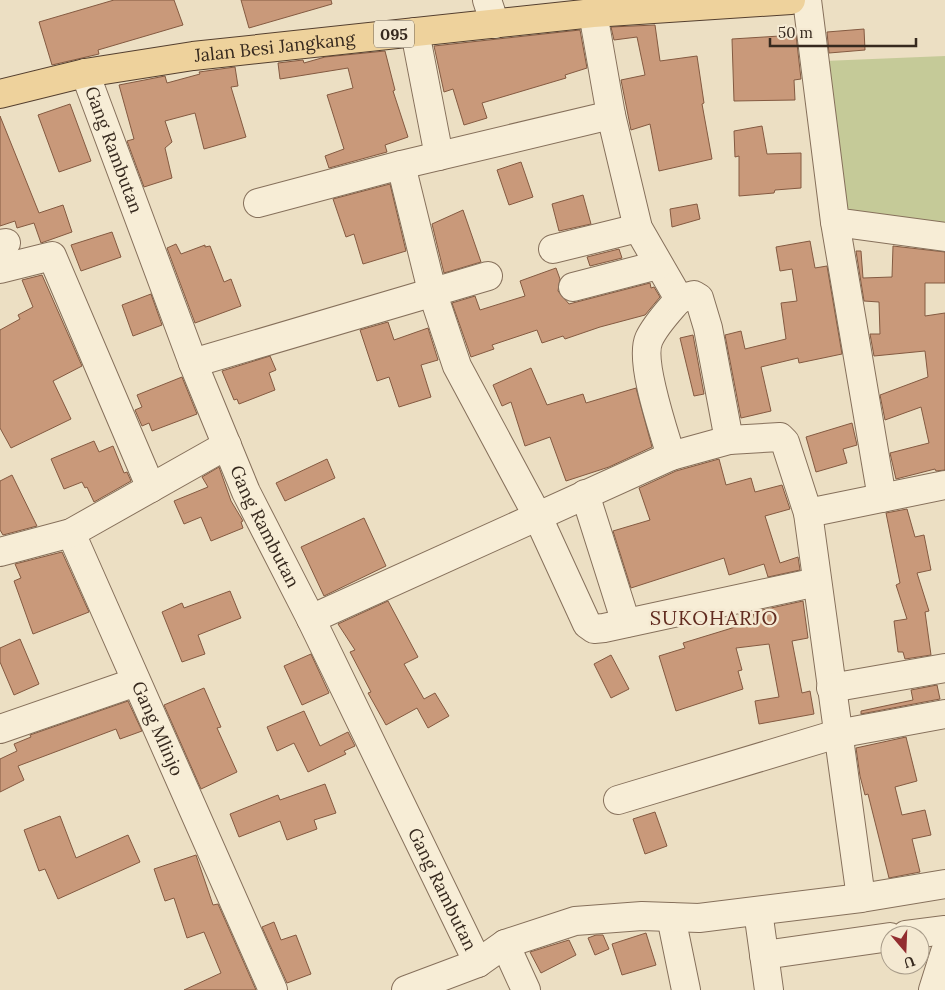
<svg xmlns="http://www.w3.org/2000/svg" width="945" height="990" viewBox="0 0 945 990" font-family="Lora,serif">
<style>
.green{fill:#c5ca98}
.building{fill:#c9997a;stroke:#845a41}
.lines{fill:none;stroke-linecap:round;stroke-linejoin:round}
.minor-casing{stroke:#86705b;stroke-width:30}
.major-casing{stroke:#543f2f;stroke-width:30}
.minor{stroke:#f7edd6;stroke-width:28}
.major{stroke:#eed29c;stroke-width:28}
.labels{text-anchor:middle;stroke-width:5;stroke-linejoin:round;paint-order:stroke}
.shield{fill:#f4e9d2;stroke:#6f6354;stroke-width:1}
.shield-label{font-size:16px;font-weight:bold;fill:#36291e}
.street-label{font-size:18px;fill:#36291e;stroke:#f4e9d2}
.quarter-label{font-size:20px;letter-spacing:1px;fill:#612b1f;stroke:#f4e9d2}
</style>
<rect width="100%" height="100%" fill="#ecdfc3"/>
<path class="green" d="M945,56v173l-105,-14 -16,-154z"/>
<g class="building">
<path d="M114,0h60l9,25 -85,25 1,4 -47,11 -13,-43z"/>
<path d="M241,0h90l1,4 -83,24z"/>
<path d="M655,25l5,36 37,-5 7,47 -2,1 10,55 -53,12 -9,-47 -19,6 -10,-50 24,-5 -8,-38 -23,3 -3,-13z"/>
<path d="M864,29l1,21 -36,3 -2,-21z"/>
<path d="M580,30l7,38 -22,7 1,3 -84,25 5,15 -23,7 -11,-36 -9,3 -10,-46z"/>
<path d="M796,35l5,44 -7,1 1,20 -61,1 -2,-62z"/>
<path d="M385,51l10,39 -2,1 15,46 -23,8 2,7 -58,16 -4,-12 19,-7 -17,-54 26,-7 -5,-20 -68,11 -2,-16 25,-3 1,3 21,-6z"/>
<path d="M235,67l3,19 -7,1 15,50 -42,12 -9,-36 -30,8 7,21 -7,6 7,30 -28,9 -17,-46 7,-2 -15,-54 46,-9 2,7 33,-9 -1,-2z"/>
<path d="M70,104l21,57 -32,11 -21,-57z"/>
<path d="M0,116l39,97 24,-8 9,27 -31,11 -7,-20 -17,5 -2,-7 -15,5z"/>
<path d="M762,126l5,28 34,-1v35l-26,2 -1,3 -35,3v-40l-4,1 -1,-26z"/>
<path d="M521,162l12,35 -24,8 -12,-35z"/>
<path d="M390,184l16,67 -43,13 -9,-30 -8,3 -13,-38z"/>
<path d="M583,195l8,29 -32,7 -7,-27z"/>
<path d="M697,204l3,15 -28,8 -2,-18z"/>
<path d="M463,210l18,52 -37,11 -12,-49z"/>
<path d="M112,232l9,25 -40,14 -10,-26z"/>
<path d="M810,241l5,27 12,-2 15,88 -43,9 -1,-5 -37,9 10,44 -30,7 -16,-83 16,-4 4,18 41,-10 -5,-36 16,-2 -5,-32 -12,2 -4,-24z"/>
<path d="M176,244l5,10 24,-9v2l5,-1 14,36 7,-3 10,27 -46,17 -28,-75z"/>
<path d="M893,246l52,6v31h-20v33l20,-3v157l-9,1 -1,-2 -39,10 -6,-26 39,-10 -8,-36 -36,13 -5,-25 48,-18 -3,-26 -51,5 -4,-22h10l-1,-32 -15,-1 -8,-50h5l2,27 29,-1z"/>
<path d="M619,249l3,9 -32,8 -3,-9z"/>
<path d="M556,268l4,11 -2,12 11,13 81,-21 1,5 3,-1 6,10 -15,18 -45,12 -35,12 -2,-3 -21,7 -5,-13 -45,15 2,4 -23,8 -19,-54 23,-7 5,14 45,-14 -5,-15z"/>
<path d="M42,275l40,91 -29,15 18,38 -60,29 -11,-20v-98l20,-11 -2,-4 15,-8 -11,-27z"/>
<path d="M151,294l11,31 -29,11 -11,-31z"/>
<path d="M388,322l6,18 34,-12 10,32 -17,5 10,32 -32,10 -10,-30 -12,4 -17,-51z"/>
<path d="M693,335l11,59 -10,2 -14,-58z"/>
<path d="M270,356l6,14 -7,3 6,17 -36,14 -2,-5 -3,1 -12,-29z"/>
<path d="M531,368l16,37 36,-11 3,9 50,-15 16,59 -43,20 -43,14 -16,-44 -25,9 -14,-44 -9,4 -9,-21z"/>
<path d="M182,377l15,37 -45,17 -3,-8 -7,3 -7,-16 7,-3 -5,-12z"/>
<path d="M852,423l5,22 -14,4 4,14 -31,9 -10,-35z"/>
<path d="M94,441l5,11 14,-6 11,27 3,-1 4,9 -37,21 -7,-15 -2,1 -3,-6 -18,7 -13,-30z"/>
<path d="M327,459l8,19 -50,23 -9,-18z"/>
<path d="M719,459l7,26 25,-7 4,14 27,-7 8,24 -25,7 15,47 18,-6 2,13 -32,7 -4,-13 -35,11 -5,-17 -93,30 -18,-57 37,-11 -11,-32 37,-17z"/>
<path d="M219,467l12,34 12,20 -2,1 2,6 -32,13 -10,-24 -17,7 -10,-23 34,-14 -6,-10z"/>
<path d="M12,475l25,51 -34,9 -3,-5v-49z"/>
<path d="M907,509l8,28 9,-2 7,35 -14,3 12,38 -4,1 6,43 -26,4 -2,-7h-5l-4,-31 13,-2 -11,-34 4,-2 -14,-70z"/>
<path d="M364,518l22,48 -62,30 -23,-49z"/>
<path d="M62,552l27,60 -56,22 -19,-53 7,-3 -6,-14z"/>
<path d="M230,591l11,27 -43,17 7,19 -23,8 -20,-50 20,-9 2,5z"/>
<path d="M388,601l30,56 -14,7 20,35 11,-6 14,23 -21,12 -11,-20 -31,17 -18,-32 3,-1 -21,-40 5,-2 -17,-26z"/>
<path d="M803,601l5,37 -16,3 10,52 8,-2 4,23 -55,10 -4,-23 24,-4 -10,-53 -33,4 6,22 -4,1 5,18 -67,22 -17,-55 26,-8 -2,-5 72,-22 -2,-9z"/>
<path d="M20,639l19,45 -25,11 -14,-33v-14z"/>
<path d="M311,654l18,39 -27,12 -18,-39z"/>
<path d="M611,655l18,34 -18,9 -17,-34z"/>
<path d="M937,685l3,14 -79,15v-3l52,-11 -2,-10z"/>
<path d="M204,688l17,39 -4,1 20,44 -36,17 -37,-84z"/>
<path d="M128,701l14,30 -22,8 -4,-10 -98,37 6,14 -24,12v-33l17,-8 -3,-7 17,-7 -1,-2z"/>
<path d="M304,711l16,35 28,-14 7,14 -11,5 2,3 -38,18 -14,-29 -17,8 -10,-24z"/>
<path d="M906,737l11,44 -22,6 7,28 23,-5 6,25 -19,4 8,33 -31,6 -21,-84 -3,1 -5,-19 -4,-28z"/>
<path d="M325,784l11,29 -22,7 3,9 -30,11 -7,-19 -41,16 -9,-23 48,-19 2,5z"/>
<path d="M655,812l12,34 -22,8 -12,-35z"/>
<path d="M60,816l16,42 52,-23 12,27 -82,37 -13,-30 -6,2 -15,-41z"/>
<path d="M196,855l17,50 5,-1 38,86h-72l37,-17 -17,-41 -17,6 -13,-40 -9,3 -11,-32z"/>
<path d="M274,922l7,18 15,-5 15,39 -24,9 -25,-56z"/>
<path d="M646,933l10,32 -34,10 -10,-31z"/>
<path d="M596,935h7l6,14 -14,6 -7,-17z"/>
<path d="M569,940l7,15 -35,18 -11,-21z"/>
</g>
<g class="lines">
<g class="minor-casing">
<g id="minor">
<path d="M487,0l8,24"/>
<path d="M807,0l28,222 110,15"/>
<path d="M593,13l18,102 27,113 41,71c-10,12 -23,25 -30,40 -10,22 15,93 22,117"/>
<path d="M415,32l24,124"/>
<path id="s1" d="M85,73l108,290 53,129 65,127 167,344"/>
<path d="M401,165l31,126 25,75 80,149 50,109 7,5 10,-1 213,-46"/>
<path d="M258,203l143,-38 210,-50"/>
<path d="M835,222l47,276"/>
<path d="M0,244l6,-1"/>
<path d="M553,249l85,-21"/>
<path d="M0,269l52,-13 99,232"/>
<path d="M573,287l85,-22"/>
<path d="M679,299l15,-4 5,3 9,30 21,112"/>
<path d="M193,363l295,-87"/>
<path d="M585,494l41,129"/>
<path d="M808,513l137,-28"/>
<path id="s2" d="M71,533l202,457"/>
<path d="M0,552l71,-19 156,-88"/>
<path d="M311,619l360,-163 58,-16 51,-3 5,5 23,71 53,385"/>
<path d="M831,688l114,-20"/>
<path d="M0,729l136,-47"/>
<path d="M618,800l219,-66 108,-20"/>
<path d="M758,911l11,79"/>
<path d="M671,917l15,73"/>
<path d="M906,935l39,-5"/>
<path d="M505,944l21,46"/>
<path d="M764,955l126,-18"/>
<path d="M406,990l72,-27 27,-19 70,-23 67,-5 57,2 162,-20 84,-14"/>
<path d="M933,990l12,-38"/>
</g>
</g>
<g class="major-casing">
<g id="major">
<path id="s3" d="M0,94l85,-21 108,-17 400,-43 198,-13"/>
</g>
</g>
<use href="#minor" class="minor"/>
<use href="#major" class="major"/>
</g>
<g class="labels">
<rect class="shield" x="374" y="20.5" width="40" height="27" rx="4"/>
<g class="shield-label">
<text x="394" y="40">095</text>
</g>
<g class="street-label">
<text dy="6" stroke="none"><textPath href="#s3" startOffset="279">Jalan Besi Jangkang</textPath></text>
<text dy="6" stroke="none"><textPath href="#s1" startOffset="82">Gang Rambutan</textPath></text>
<text dy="6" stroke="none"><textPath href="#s1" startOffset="488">Gang Rambutan</textPath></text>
<text dy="6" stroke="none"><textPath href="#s2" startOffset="214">Gang Mlinjo</textPath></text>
<text dy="6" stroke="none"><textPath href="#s1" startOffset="892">Gang Rambutan</textPath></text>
</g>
<g class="quarter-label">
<text x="714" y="625">SUKOHARJO</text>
</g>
</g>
<g transform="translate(905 950) rotate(161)"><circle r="24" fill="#f4e9d2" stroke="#a89c8a"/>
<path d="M0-4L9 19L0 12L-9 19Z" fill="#922d30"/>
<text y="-8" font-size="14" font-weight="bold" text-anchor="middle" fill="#36291e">U</text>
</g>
<path d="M770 38v8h146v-8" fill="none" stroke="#36291e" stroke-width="2.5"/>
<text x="778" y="38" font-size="15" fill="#36291e" stroke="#f4e9d2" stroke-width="4" paint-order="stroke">50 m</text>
</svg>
